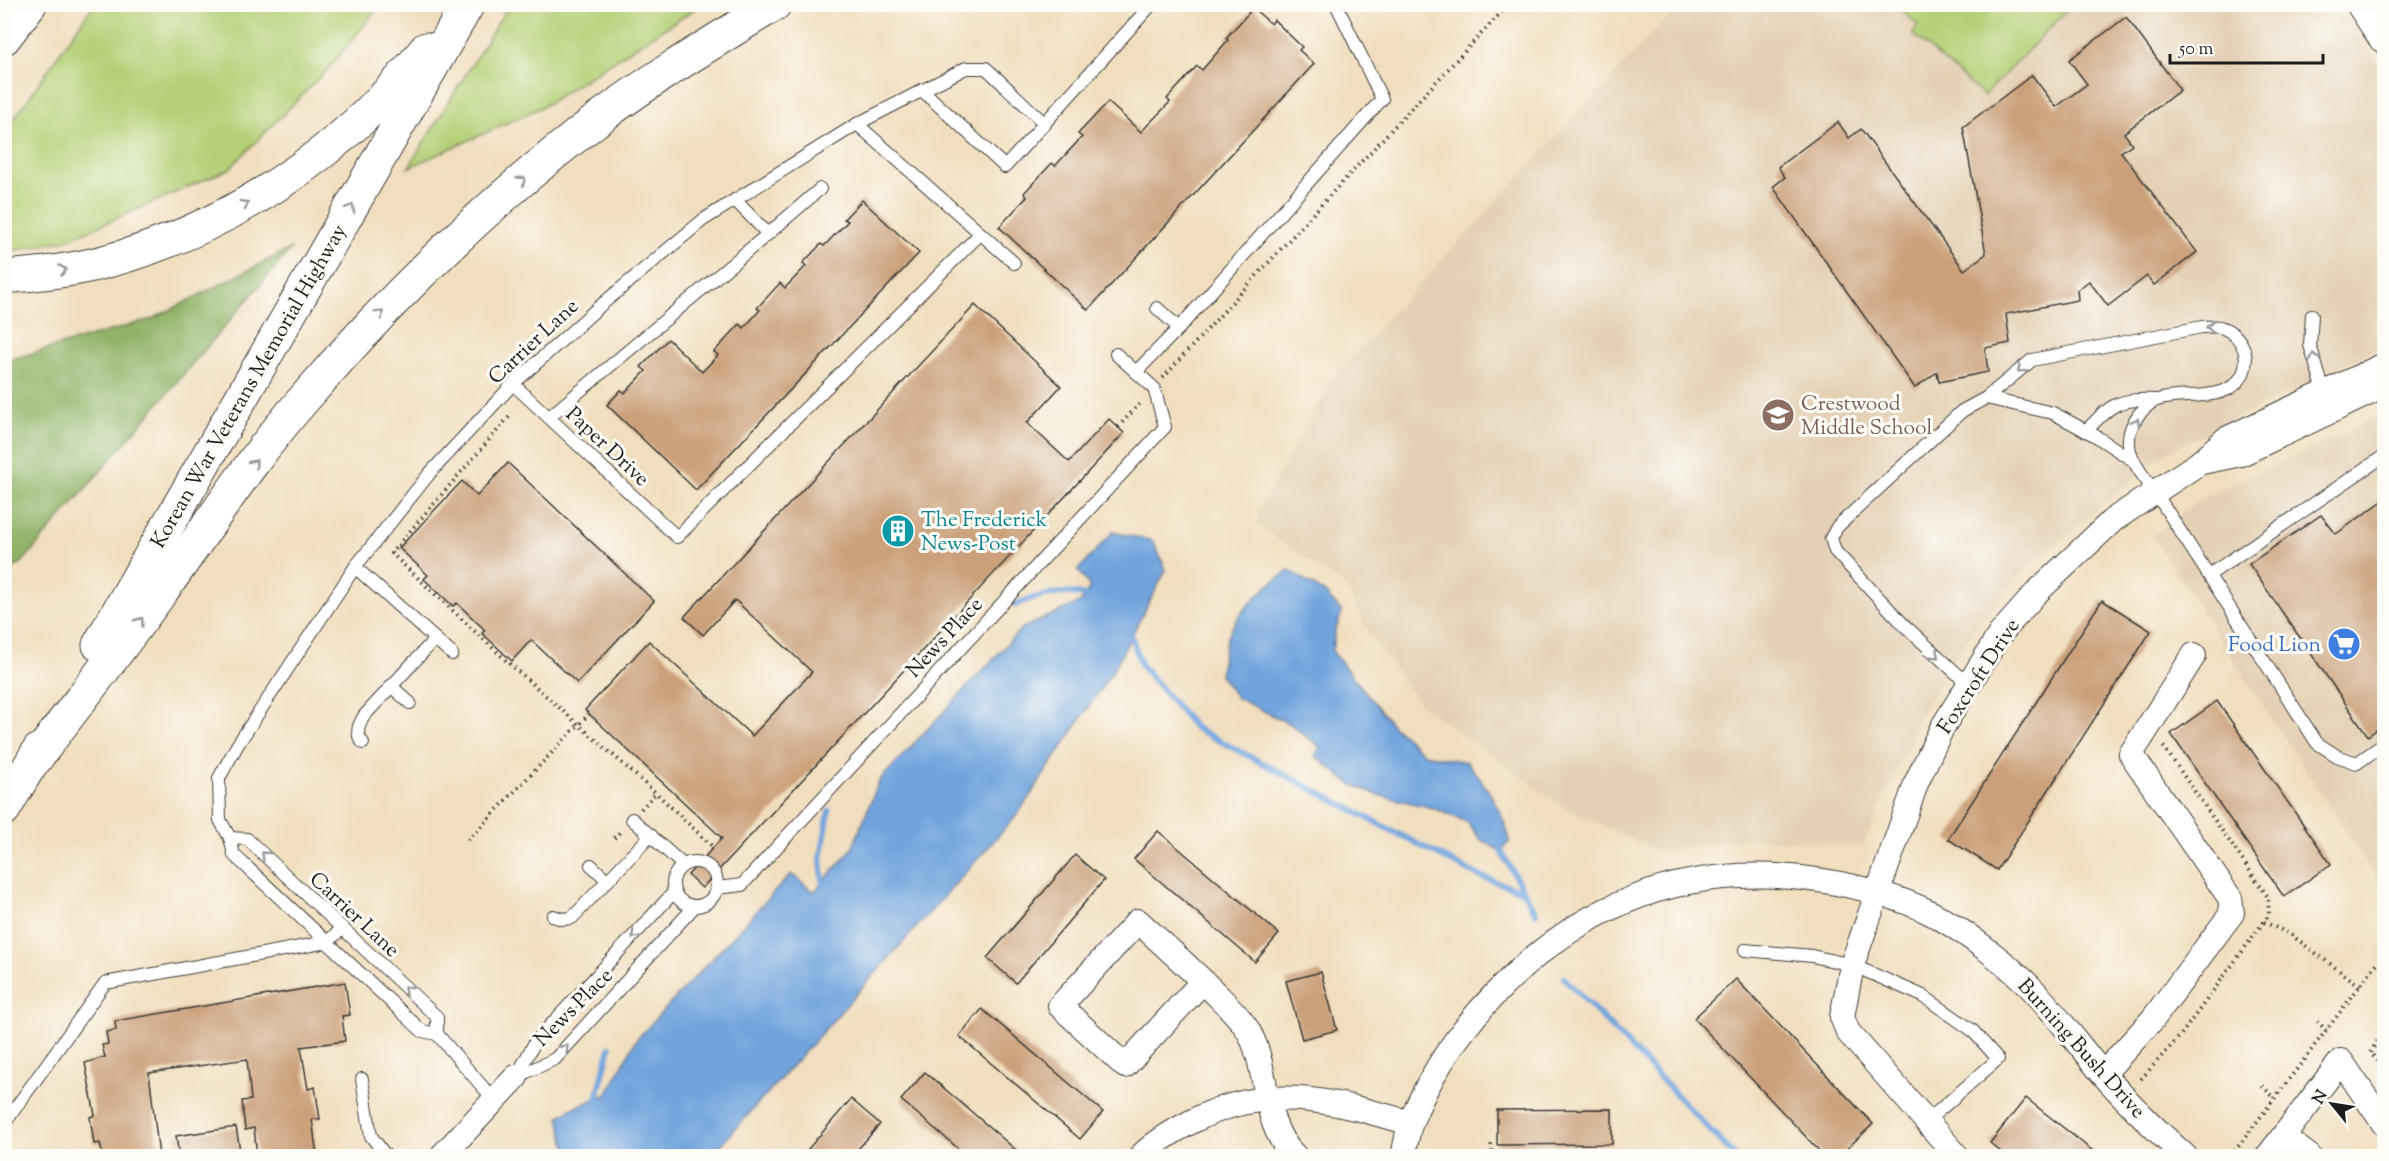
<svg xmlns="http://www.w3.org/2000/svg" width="2389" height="1161" viewBox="0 0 2389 1161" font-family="'Sorts Mill Goudy',serif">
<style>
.built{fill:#e4d0b4}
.green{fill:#b4cf75;stroke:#687648;stroke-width:1.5}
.forest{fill:#8fb266;stroke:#566741;stroke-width:1.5}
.water{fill:#71a4dd;stroke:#46607c;stroke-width:1.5}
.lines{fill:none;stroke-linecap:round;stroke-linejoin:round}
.stream{stroke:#71a4dd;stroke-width:6}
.building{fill:#cba17c}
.lane-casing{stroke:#3c3934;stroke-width:14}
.street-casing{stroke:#3c3934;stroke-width:26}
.secondary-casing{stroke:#3c3934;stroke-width:35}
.highway-casing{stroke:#3c3934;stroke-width:35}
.path{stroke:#3c3934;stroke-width:4;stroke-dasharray:1.5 4.5;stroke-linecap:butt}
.lane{stroke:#fff;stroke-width:12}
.street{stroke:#fff;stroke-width:24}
.secondary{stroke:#fff;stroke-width:33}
.highway{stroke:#fff;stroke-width:33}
.oneway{stroke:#999}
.labels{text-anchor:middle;stroke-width:6;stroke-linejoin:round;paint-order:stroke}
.street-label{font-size:21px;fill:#1c1c1c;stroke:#fdfcf7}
.education-label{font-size:21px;fill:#785e54;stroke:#fdfcf7;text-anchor:start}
.culture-label{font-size:21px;fill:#0d838f;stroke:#fdfcf7;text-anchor:start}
.shop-label{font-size:21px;fill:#366cbe;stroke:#fdfcf7;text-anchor:end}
</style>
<rect width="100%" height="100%" fill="#fdfcf7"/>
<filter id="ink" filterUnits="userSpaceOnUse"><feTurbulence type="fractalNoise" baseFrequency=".0167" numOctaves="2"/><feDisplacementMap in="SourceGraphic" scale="12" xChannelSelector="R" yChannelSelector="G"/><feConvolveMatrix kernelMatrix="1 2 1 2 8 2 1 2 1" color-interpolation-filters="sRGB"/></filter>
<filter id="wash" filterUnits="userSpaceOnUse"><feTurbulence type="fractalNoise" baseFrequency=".008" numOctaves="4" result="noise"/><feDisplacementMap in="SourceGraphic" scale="24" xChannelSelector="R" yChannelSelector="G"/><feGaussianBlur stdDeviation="1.35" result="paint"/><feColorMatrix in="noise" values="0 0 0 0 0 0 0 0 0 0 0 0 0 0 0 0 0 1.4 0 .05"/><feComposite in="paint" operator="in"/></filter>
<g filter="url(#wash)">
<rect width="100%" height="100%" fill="#f1debe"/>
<g class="built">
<path d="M1679,5h658l47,68v272l-222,110 -142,120 -49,58 -49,79 -59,134 -108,-8 -97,13 -91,-42 -145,-103 -53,-72 -22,-47 -91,-63 4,-17 75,-132z"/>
<path d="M2384,412v478l-232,-354 46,-36 142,-65z"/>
</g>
<g class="green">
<path d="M120,4l260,1 -48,60 -103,104 -162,71 -49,10 -13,1v-119l86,-124z"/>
<path d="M520,4l181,1 -159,102 -134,61 97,-157z"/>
<path d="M1896,5h176l-88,91 -71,-62 5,-9z"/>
</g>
<path class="forest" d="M292,248l-272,317 -15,7v-214l7,1 140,-40z"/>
<g class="water">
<path d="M1113,532l40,9 13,29 -51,97 -97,147 -297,331 -14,11h-133l-8,-10 -7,-29 12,-8 36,-15 29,-54 155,-166 23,18 38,-43 27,-68 143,-153 59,-26 9,-15 -12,-17z"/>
<path d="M1289,570l36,23 17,19 -7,19 -3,20 61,75 31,28 43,8c20,24 36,49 43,79l-9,10 -20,-11 -14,-18 -34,-14 -55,-13 -27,-11 -36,-28 5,-9 -30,-23 -53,-26 -17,-23c2,-13 3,-28 9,-41 12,-27 36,-47 60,-64z"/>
</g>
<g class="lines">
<g class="stream">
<path d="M1015,605c16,-8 59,-19 74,-6"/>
<path d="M1128,634l4,4 9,27 54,63 284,148 46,16"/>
<path d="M1501,851l35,62"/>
<path d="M823,882l-2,-24 8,-47"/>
<path d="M1564,978l171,178"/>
<path d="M597,1098l13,-51"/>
</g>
</g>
<g id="blocks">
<g class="building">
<path d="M1253,8l18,16 3,-4 28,27 -3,3 15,14 -226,246 -89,-83 28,-30 -3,-4 28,-30 3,3 27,-29 -4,-3 30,-32 33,30 29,-30 -3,-3 30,-33 5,4 26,-30 -2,-2z"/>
<path d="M2126,17l54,73 -56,43 8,11 -11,8 76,100 -43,33 -7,-9 -39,30 -19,-25 -12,9 1,10 -72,14 4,29 -25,5 3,24 -49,10 -2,-10 -22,16 -142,-201 12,-10 -7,-10 60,-45 11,16 12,-9 103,141 22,-16 -23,-127 69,-52 24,32 31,-23 -18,-24z"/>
<path d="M862,200l57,53 -223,237 -89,-85 14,-15 4,3 21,-22 -5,-4 27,-28 34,33 16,-17 -4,-3 26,-28 4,4 16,-18 -3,-2 23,-25 5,5 21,-22 -3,-3 18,-19 3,2 24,-25 -4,-2z"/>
<path d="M975,305l86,81 -34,37 42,39 40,-43 15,14 -422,455 -14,-13 34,-37 -137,-128 64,-69 103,95 60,-64 -77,-72 -32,35 -19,-18z"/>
<path d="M508,463l146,138 -77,82 -46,-43 -19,21 -30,-28 3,-3 -28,-27 -4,3 -29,-27 4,-4 -29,-27 63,-67 15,15z"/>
<path d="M2384,500v224l-16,12 -119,-172 72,-49 15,19z"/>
<path d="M2102,600l49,31 -154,239 -49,-31z"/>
<path d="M2217,701l114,163 -47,33 -113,-163z"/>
<path d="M1158,831l121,103 -24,28 -121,-103z"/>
<path d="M1075,855l29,25 -88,103 -29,-25z"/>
<path d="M1321,972l16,58 -35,9 -16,-58z"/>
<path d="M1736,979l137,145 -34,32h-15l-130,-138z"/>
<path d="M345,982l5,33 -8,1 3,25 -44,6 7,42 7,-2 5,32h-8l5,37h-60l-3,-28 -9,2 -3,-29 9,-1 -4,-41 -98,14 10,83h-56l-3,-13 -6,1 -4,-27 5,-2 -10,-52 20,-6 -3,-12 6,-1 -2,-12 10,-2 -1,-9z"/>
<path d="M982,1009l121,103 -23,27 -121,-103z"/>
<path d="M925,1072l98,84h-56l-66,-56z"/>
<path d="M2026,1098l73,58h-93l-16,-13z"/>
<path d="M851,1099l29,25 -28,32h-50z"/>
<path d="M1612,1109v35l-115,1v-35z"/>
<path d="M236,1127l5,29h-62l-3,-20z"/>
</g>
</g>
</g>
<g filter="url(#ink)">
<use href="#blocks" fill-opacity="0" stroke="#3c3934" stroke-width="1.5"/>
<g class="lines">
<g class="lane-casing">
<g id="lane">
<path d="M922,90l83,77 147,-163"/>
<path d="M857,124l109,-56h20l59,56"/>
<path d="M768,234l52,-45"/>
<path d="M1157,308l22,20"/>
<path d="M2312,315l-2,30 12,40 -1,10"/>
<path d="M1136,372l43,-44 203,-229 -46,-95"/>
<path d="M513,384l164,153 303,-303"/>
<path d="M1986,398l67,15 41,22 37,24"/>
<path d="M549,417l219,-183 -33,-34"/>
<path d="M2086,431c25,-27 33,-33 69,-31"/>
<path d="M355,567l97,87"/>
<path d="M2209,575l175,-119"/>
<path d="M1968,684l-64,-59 -69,-74 -4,-13 6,-11 125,-116 24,-13 46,-38 170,-33c5,0 13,-1 18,0 28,8 36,45 10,61 -22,12 -50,5 -73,12 -7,2 -13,9 -18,14 -23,31 -3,52 16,78l162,251 20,13 20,7 27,-19"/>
<path d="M391,686l19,17"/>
<path d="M363,743c-8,-10 -5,-17 1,-27l71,-77"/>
<path d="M632,819l51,46"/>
<path d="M230,838l17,1 190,178v17"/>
<circle cx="695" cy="884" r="22"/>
<path d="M591,865l17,16"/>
<path d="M717,888l25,-3 423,-458 -11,-39 -38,-34"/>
<path d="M553,916l9,3 10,-1 79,-83"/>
<path d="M1745,950l67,6 40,9 71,31 49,34 26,29 -71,62"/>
<path d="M516,1077l39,-18 140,-153"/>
<path d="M516,1077l19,-35 139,-150"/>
<path d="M362,1079l9,57 15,20"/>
<path d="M494,1100l-57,-66 -15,-3 -188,-176 -4,-17 -10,-18 -1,-42 19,-34 117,-177 75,-94 83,-89 87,-78 103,-86 154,-96 157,139"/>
<path d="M4,1124l101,-141 222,-41 16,-14"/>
</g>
</g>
<g class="street-casing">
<g id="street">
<path d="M2202,462l39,-8 143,-68"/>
<path d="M1203,981l-78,85 -65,-60 78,-85c26,24 53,48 78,73 11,11 25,24 33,38 21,39 12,93 46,124"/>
<path d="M2103,1074l50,-55 79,-106 -2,-15 -99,-144 63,-99"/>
<path d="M2283,1137l26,19"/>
<path d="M442,1156l74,-79"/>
<path d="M1141,1156c14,-14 31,-24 48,-33 78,-42 143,-22 222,0"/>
<path d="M1403,1156c3,-11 4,-24 8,-34 19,-48 49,-92 84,-128 90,-95 199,-134 329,-113 37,6 73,15 107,32 33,17 81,54 106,81 23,25 43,53 65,79 26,30 54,57 83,83"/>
<path d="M1957,1156l-109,-124 -6,-15 10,-52 65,-184 25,-53 58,-94 37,-42 76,-72 86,-57 27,-24 158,-74"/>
<path d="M2268,1156l73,-95 43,63"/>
</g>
</g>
<g class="secondary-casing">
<path id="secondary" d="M2363,4l21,32"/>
</g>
<g class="highway-casing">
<g id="highway">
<path d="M4,38l26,-34"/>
<path d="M4,277c34,-3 67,-6 100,-15 125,-33 242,-111 322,-213"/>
<path d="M99,645l369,-641"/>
<path d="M29,768c43,-58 88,-115 130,-173 48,-66 91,-135 145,-196 88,-103 186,-198 294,-280 56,-42 117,-78 177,-115"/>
<path d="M4,809l35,-59"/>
</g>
</g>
<g class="path">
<path d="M1163,378l170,-186 176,-188"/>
<path d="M509,417l-118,136 120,112 145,128 57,54"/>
<path d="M1118,427l24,-26"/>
<path d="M641,809l15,-16"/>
<path d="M614,838l8,-8"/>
<path d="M468,840l121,-126"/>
<path d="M2264,922l26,12 70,52"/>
<path d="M2317,1021l9,9"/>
<path d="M2384,1031l-14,22 14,13"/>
<path d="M2141,1079l39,-43 89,-121 -1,-18 -107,-154"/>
<path d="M2262,1086l13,12"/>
<path d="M1491,1144l3,12"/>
<path d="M1595,1156l24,-2 12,2"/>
<path d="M2231,1156l147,-194"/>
</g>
<use href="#lane" class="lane"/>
<use href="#street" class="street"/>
<use href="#secondary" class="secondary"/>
<use href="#highway" class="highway"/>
</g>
<defs><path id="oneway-chevron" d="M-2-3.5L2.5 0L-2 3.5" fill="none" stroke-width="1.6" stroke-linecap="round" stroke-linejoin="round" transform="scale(1.5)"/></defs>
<g class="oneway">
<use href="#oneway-chevron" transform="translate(522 180) rotate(-40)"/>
<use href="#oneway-chevron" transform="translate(245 204) rotate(-30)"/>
<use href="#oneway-chevron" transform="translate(351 208) rotate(-60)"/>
<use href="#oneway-chevron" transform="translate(63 270) rotate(-11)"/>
<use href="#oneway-chevron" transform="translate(380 314) rotate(-45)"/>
<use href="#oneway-chevron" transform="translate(2210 327) rotate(-180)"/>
<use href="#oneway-chevron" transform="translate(2314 357) rotate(-106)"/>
<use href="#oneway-chevron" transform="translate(2021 369) rotate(140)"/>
<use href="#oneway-chevron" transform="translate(2136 422) rotate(-61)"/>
<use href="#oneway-chevron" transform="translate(254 463) rotate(-52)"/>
<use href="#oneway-chevron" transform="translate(140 621) rotate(-53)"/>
<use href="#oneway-chevron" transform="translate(1936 655) rotate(43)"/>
<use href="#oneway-chevron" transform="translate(265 855) rotate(-137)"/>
<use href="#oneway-chevron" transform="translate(635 935) rotate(133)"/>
<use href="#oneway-chevron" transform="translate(407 989) rotate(-137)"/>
<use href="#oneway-chevron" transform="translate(565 1048) rotate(-48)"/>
</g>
</g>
<defs>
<g id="school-disc" transform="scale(1.725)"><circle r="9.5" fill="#8d6e63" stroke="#fdfcf7"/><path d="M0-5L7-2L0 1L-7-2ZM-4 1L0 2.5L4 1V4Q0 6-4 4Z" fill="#fff"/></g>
<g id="building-disc" transform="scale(1.725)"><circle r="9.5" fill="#0f9aa8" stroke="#fdfcf7"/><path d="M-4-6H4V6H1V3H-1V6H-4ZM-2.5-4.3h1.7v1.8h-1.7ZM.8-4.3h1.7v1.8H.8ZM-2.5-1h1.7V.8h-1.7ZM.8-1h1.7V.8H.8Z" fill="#fff"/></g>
<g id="supermarket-disc" transform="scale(1.725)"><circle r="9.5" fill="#3f7fe0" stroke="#fdfcf7"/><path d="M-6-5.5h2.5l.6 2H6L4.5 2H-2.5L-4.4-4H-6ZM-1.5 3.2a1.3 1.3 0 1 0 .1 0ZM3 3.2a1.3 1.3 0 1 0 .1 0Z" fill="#fff"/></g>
</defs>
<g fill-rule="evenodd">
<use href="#school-disc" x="1778" y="415"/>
<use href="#building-disc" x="898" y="531"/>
<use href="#supermarket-disc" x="2344" y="644"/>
</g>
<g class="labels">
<g class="street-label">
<text transform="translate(533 341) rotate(-43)" y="7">Carrier Lane</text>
<text transform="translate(248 386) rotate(-60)" y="7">Korean War Veterans Memorial Highway</text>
<text transform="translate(608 446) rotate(43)" y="7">Paper Drive</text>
<text transform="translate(944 637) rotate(-47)" y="7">News Place</text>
<text transform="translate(1978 676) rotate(-57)" y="7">Foxcroft Drive</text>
<text transform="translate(355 914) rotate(43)" y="7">Carrier Lane</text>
<text transform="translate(573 1007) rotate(-45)" y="7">News Place</text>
<text transform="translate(2082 1048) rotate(48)" y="7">Burning Bush Drive</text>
</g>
<g class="education-label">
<text x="1801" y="410">Crestwood<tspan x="1801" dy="24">Middle School</tspan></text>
</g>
<g class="culture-label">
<text x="921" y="526">The Frederick<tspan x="921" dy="24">News-Post</tspan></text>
</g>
<g class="shop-label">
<text x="2321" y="651">Food Lion</text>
</g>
</g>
<rect width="2389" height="1161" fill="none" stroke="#fdfcf7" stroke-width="24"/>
<g transform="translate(2332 1104) rotate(300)" stroke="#fdfcf7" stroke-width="4.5" paint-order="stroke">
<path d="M0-4.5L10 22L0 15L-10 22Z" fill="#1c1c1c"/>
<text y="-9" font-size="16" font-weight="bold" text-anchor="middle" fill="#1c1c1c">N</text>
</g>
<path d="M2170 54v9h153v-9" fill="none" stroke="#1c1c1c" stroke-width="3"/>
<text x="2179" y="54" font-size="18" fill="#1c1c1c" stroke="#fdfcf7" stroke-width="4.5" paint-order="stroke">50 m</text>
</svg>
